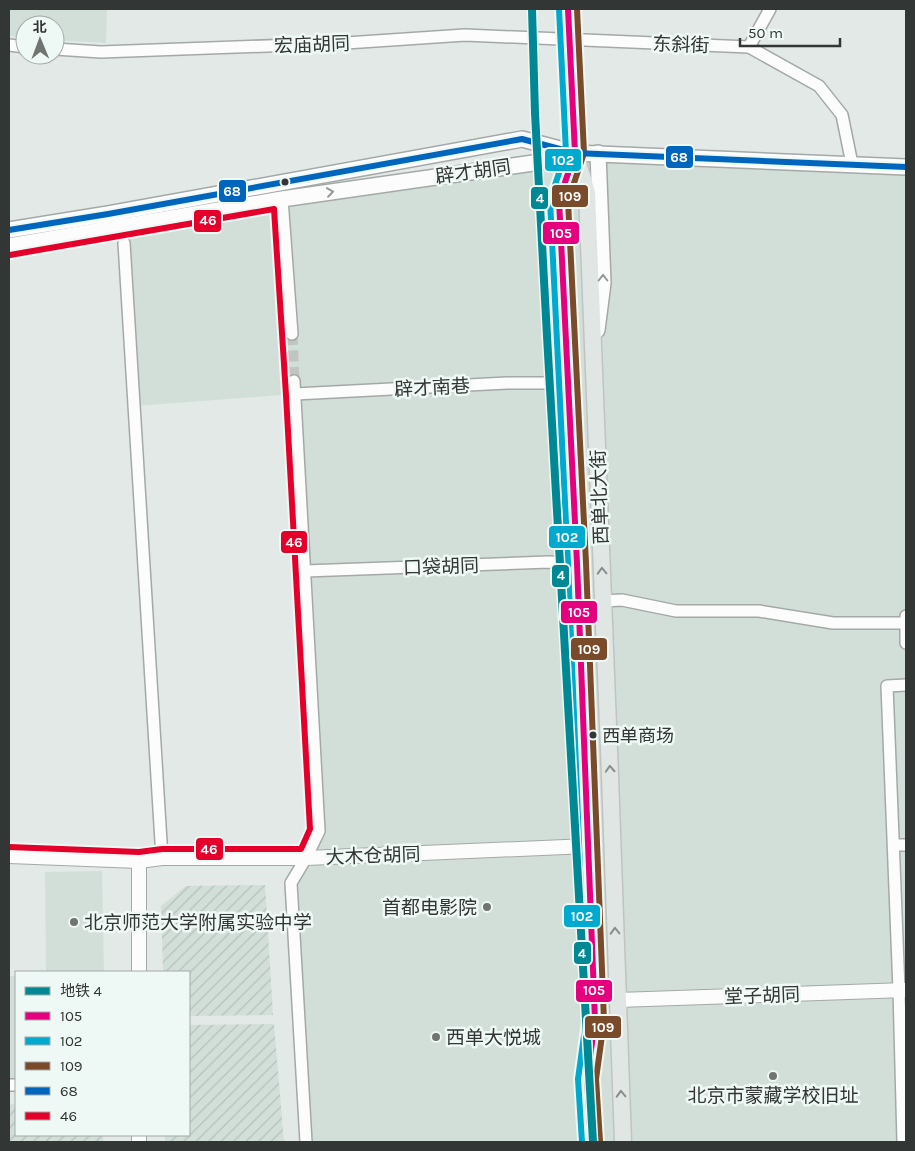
<svg xmlns="http://www.w3.org/2000/svg" width="915" height="1151" viewBox="0 0 915 1151" font-family="Karla,'Noto Sans SC',sans-serif">
<style>
.built{fill:#d2dfd9}
.industrial{fill:url(#industrial-furrows)}
.lines{fill:none;stroke-linecap:round;stroke-linejoin:round}
.minor-tunnel{stroke:#c0c5c2;stroke-width:11;stroke-dasharray:11 5.5;stroke-linecap:butt}
.minor-casing{stroke:#a4a9a7;stroke-width:14}
.tertiary-casing{stroke:#a4a9a7;stroke-width:16}
.secondary-casing{stroke:#a4a9a7;stroke-width:18}
.primary-casing{stroke:#c0c3c2;stroke-width:19}
.minor{stroke:#fbfcfb;stroke-width:11}
.tertiary{stroke:#fbfcfb;stroke-width:14}
.secondary{stroke:#fbfcfb;stroke-width:15}
.primary{stroke:#e0e6e4;stroke-width:16}
.bus-1-casing{stroke:#eef8f4;stroke-width:10}
.bus-2-casing{stroke:#eef8f4;stroke-width:10}
.bus-3-casing{stroke:#eef8f4;stroke-width:10}
.bus-4-casing{stroke:#eef8f4;stroke-width:10}
.bus-5-casing{stroke:#eef8f4;stroke-width:10}
.bus-1{stroke:#e5007d;stroke-width:6}
.bus-2{stroke:#00a9ce;stroke-width:6}
.bus-3{stroke:#7a4b2a;stroke-width:6}
.bus-4{stroke:#0065bd;stroke-width:6}
.bus-5{stroke:#e4002b;stroke-width:6}
.metro-1-casing{stroke:#eef8f4;stroke-width:11}
.metro-1{stroke:#008994;stroke-width:8}
.oneway{stroke:#969998}
.oneway2{stroke:#898e8c}
.bus-dot{fill:#323634;stroke:#eef8f4;stroke-width:2}
.poi-dot{fill:#707572;stroke:#eef8f4;stroke-width:2}
.labels{text-anchor:middle;stroke-width:5;stroke-linejoin:round;paint-order:stroke}
.bus-label{font-size:18px;fill:#323634;stroke:#eef8f4;text-anchor:start}
.street-label{font-size:19px;fill:#323634;stroke:#eef8f4}
.poi-label{font-size:19px;fill:#323634;stroke:#eef8f4;text-anchor:start}
.line-badge{stroke:#eef8f4;stroke-width:2}
.badge-label{font-size:14px;text-anchor:middle;font-weight:bold;fill:#fff}
</style>
<defs>
<pattern id="industrial-furrows" width="10" height="10" patternUnits="userSpaceOnUse" patternTransform="scale(1.25)"><rect width="10" height="10" fill="#d2dfd9"/><path d="M-1 1l2-2M0 10L10 0M9 11l2-2" fill="none" stroke="#b5c0bb"/></pattern>
</defs>
<rect width="100%" height="100%" fill="#e3e9e6"/>
<g class="built">
<path d="M9,9h98l-1,34 -51,-3v-15h-30v13l-16,-2z"/>
<path d="M563,156l343,11v975h-599l-11,-267 23,-44 -24,-437 -161,12 -11,-179z"/>
<path d="M102,871l2,101h-58l-1,-100z"/>
<rect x="9" y="976" width="7" height="102"/>
</g>
<g class="industrial">
<path d="M265,885l8,130 -84,1v-44h-26l-2,-66 25,-20z"/>
<path d="M274,1024l10,118h-119v-7h24v-110z"/>
<path d="M9,1104h7v31h87v7h-94z"/>
</g>
<g class="lines">
<path class="minor-tunnel" d="M292,334l2,47"/>
<g class="minor-casing">
<g id="minor">
<path d="M9,45l16,2"/>
<path d="M749,47l70,39 23,29 10,49"/>
<path d="M55,49l46,3 245,-9 119,-8 284,12 21,-38"/>
<path d="M282,199l10,135"/>
<path d="M124,243l38,615"/>
<path d="M294,381l25,450 -13,27 -15,25 15,259"/>
<path d="M295,394l212,-11h61"/>
<path d="M305,571l243,-9 29,1"/>
<path d="M603,601l19,-1 54,11h83l74,12h73"/>
<path d="M906,616v27"/>
<path d="M896,845h10"/>
<path d="M9,1085h7"/>
<path d="M903,1142l-4,-152 -12,-304 19,-1"/>
</g>
</g>
<g class="tertiary-casing">
<g id="tertiary">
<path d="M9,856l130,5 23,-3h144l282,-12"/>
<path d="M139,972v-111"/>
<path d="M618,1000l288,-10"/>
<path d="M139,1135v7"/>
</g>
</g>
<g class="secondary-casing">
<g id="secondary">
<path d="M9,230l99,-16 414,-75 53,14 331,14"/>
<path d="M9,246l273,-47 265,-38 27,-8"/>
<path d="M597,330l6,-47 -5,-130"/>
</g>
</g>
<g class="primary-casing">
<g id="primary">
<path d="M568,9l7,144 12,40 23,583 13,366"/>
<path d="M575,153l-16,47 18,363 14,363 4,95 -8,58 4,63"/>
</g>
</g>
<use href="#minor" class="minor"/>
<use href="#tertiary" class="tertiary"/>
<use href="#secondary" class="secondary"/>
<use href="#primary" class="primary"/>
<g class="bus-1-casing">
<path id="bus-1" d="M568,9l7,144 -16,47 18,363 18,458 -8,58 4,63"/>
</g>
<g class="bus-2-casing">
<path id="bus-2" d="M559,9l7,143 -16,48 18,363 18,458 -8,58 4,63"/>
</g>
<g class="bus-3-casing">
<path id="bus-3" d="M577,9l7,144 -16,48 18,362 18,458 -8,58 4,62"/>
</g>
<g class="bus-4-casing">
<path id="bus-4" d="M9,230l99,-16 414,-75 53,14 331,14"/>
</g>
<g class="bus-5-casing">
<path id="bus-5" d="M9,847l130,5 23,-3h139l9,-20 -24,-434 -12,-186 -264,46"/>
</g>
<use href="#bus-1" class="bus-1"/>
<use href="#bus-2" class="bus-2"/>
<use href="#bus-3" class="bus-3"/>
<use href="#bus-4" class="bus-4"/>
<use href="#bus-5" class="bus-5"/>
<g class="metro-1-casing">
<path id="metro-1" d="M532,9l3,104 12,223 46,806"/>
</g>
<use href="#metro-1" class="metro-1"/>
</g>
<defs><path id="oneway-chevron" d="M-2-3.5L2.5 0L-2 3.5" fill="none" stroke-width="1.6" stroke-linecap="round" stroke-linejoin="round" transform="scale(1.25)"/></defs>
<g class="oneway">
<use href="#oneway-chevron" transform="translate(330 192) rotate(-8)"/>
<use href="#oneway-chevron" transform="translate(603 278) rotate(-90)"/>
</g>
<g class="oneway2">
<use href="#oneway-chevron" transform="translate(602 571) rotate(-92)"/>
<use href="#oneway-chevron" transform="translate(610 769) rotate(-93)"/>
<use href="#oneway-chevron" transform="translate(615 931) rotate(-92)"/>
<use href="#oneway-chevron" transform="translate(621 1094) rotate(-92)"/>
</g>
<g class="bus-dot">
<circle cx="285" cy="182" r="4.5"/>
<circle cx="593" cy="735" r="4.5"/>
</g>
<g class="poi-dot">
<circle cx="487" cy="907" r="5"/>
<circle cx="74" cy="922" r="5"/>
<circle cx="436" cy="1037" r="5"/>
<circle cx="773" cy="1076" r="5"/>
</g>
<g class="labels">
<g class="bus-label">
<text x="602" y="742">西单商场</text>
</g>
<g class="street-label">
<text transform="translate(312 44) rotate(-2)" y="7">宏庙胡同</text>
<text transform="translate(681 44) rotate(2)" y="7">东斜街</text>
<text transform="translate(473 171) rotate(-8)" y="7">辟才胡同</text>
<text transform="translate(432 387) rotate(-3)" y="7">辟才南巷</text>
<text transform="translate(599 497) rotate(-92)" y="7">西单北大街</text>
<text transform="translate(441 566) rotate(-2)" y="7">口袋胡同</text>
<text transform="translate(373 855) rotate(-2)" y="7">大木仓胡同</text>
<text transform="translate(762 995) rotate(-2)" y="7">堂子胡同</text>
</g>
<g class="poi-label">
<text x="477" y="914" text-anchor="end">首都电影院</text>
<text x="84" y="929">北京师范大学附属实验中学</text>
<text x="446" y="1044">西单大悦城</text>
<text x="773" y="1102" text-anchor="middle">北京市蒙藏学校旧址</text>
</g>
</g>
<g class="line-badge">
<rect x="665" y="145" width="29" height="24" rx="5" fill="#0065bd"/>
<rect x="544" y="148" width="38" height="24" rx="5" fill="#00a9ce"/>
<rect x="218" y="179" width="29" height="24" rx="5" fill="#0065bd"/>
<rect x="551" y="184" width="38" height="24" rx="5" fill="#7a4b2a"/>
<rect x="530" y="186" width="19" height="24" rx="5" fill="#008994"/>
<rect x="193" y="209" width="29" height="24" rx="5" fill="#e4002b"/>
<rect x="542" y="221" width="38" height="24" rx="5" fill="#e5007d"/>
<rect x="548" y="525" width="38" height="24" rx="5" fill="#00a9ce"/>
<rect x="280" y="530" width="28" height="24" rx="5" fill="#e4002b"/>
<rect x="551" y="564" width="19" height="24" rx="5" fill="#008994"/>
<rect x="560" y="600" width="38" height="24" rx="5" fill="#e5007d"/>
<rect x="570" y="637" width="38" height="24" rx="5" fill="#7a4b2a"/>
<rect x="195" y="837" width="29" height="24" rx="5" fill="#e4002b"/>
<rect x="563" y="904" width="38" height="24" rx="5" fill="#00a9ce"/>
<rect x="573" y="941" width="19" height="24" rx="5" fill="#008994"/>
<rect x="575" y="979" width="38" height="24" rx="5" fill="#e5007d"/>
<rect x="584" y="1015" width="38" height="24" rx="5" fill="#7a4b2a"/>
</g>
<g class="badge-label">
<text x="679" y="162">68</text>
<text x="563" y="165">102</text>
<text x="232" y="196">68</text>
<text x="570" y="201">109</text>
<text x="540" y="203">4</text>
<text x="208" y="225">46</text>
<text x="561" y="238">105</text>
<text x="567" y="542">102</text>
<text x="294" y="547">46</text>
<text x="561" y="580">4</text>
<text x="579" y="617">105</text>
<text x="589" y="654">109</text>
<text x="209" y="854">46</text>
<text x="582" y="921">102</text>
<text x="582" y="958">4</text>
<text x="594" y="995">105</text>
<text x="603" y="1032">109</text>
</g>
<rect width="915" height="1151" fill="none" stroke="#323634" stroke-width="20"/>
<rect x="15" y="971" width="175" height="165" fill="#eef8f4" stroke="#a3aaa7"/>
<rect x="25" y="987" width="25" height="8" fill="#008994" stroke="#a3aaa7"/>
<text x="60" y="996" font-size="15" fill="#323634">地铁 4</text>
<rect x="25" y="1012" width="25" height="8" fill="#e5007d" stroke="#a3aaa7"/>
<text x="60" y="1021" font-size="15" fill="#323634">105</text>
<rect x="25" y="1037" width="25" height="8" fill="#00a9ce" stroke="#a3aaa7"/>
<text x="60" y="1046" font-size="15" fill="#323634">102</text>
<rect x="25" y="1062" width="25" height="8" fill="#7a4b2a" stroke="#a3aaa7"/>
<text x="60" y="1071" font-size="15" fill="#323634">109</text>
<rect x="25" y="1087" width="25" height="8" fill="#0065bd" stroke="#a3aaa7"/>
<text x="60" y="1096" font-size="15" fill="#323634">68</text>
<rect x="25" y="1112" width="25" height="8" fill="#e4002b" stroke="#a3aaa7"/>
<text x="60" y="1121" font-size="15" fill="#323634">46</text>
<g transform="translate(40 40) rotate(359)"><circle r="24" fill="#eef8f4" stroke="#a3aaa7"/>
<path d="M0-4L9 19L0 12L-9 19Z" fill="#707572"/>
<text y="-8" font-size="14" font-weight="bold" text-anchor="middle" fill="#323634">北</text>
</g>
<path d="M740 38v8h100v-8" fill="none" stroke="#323634" stroke-width="2.5"/>
<text x="748" y="38" font-size="15" fill="#323634" stroke="#eef8f4" stroke-width="4" paint-order="stroke">50 m</text>
</svg>
